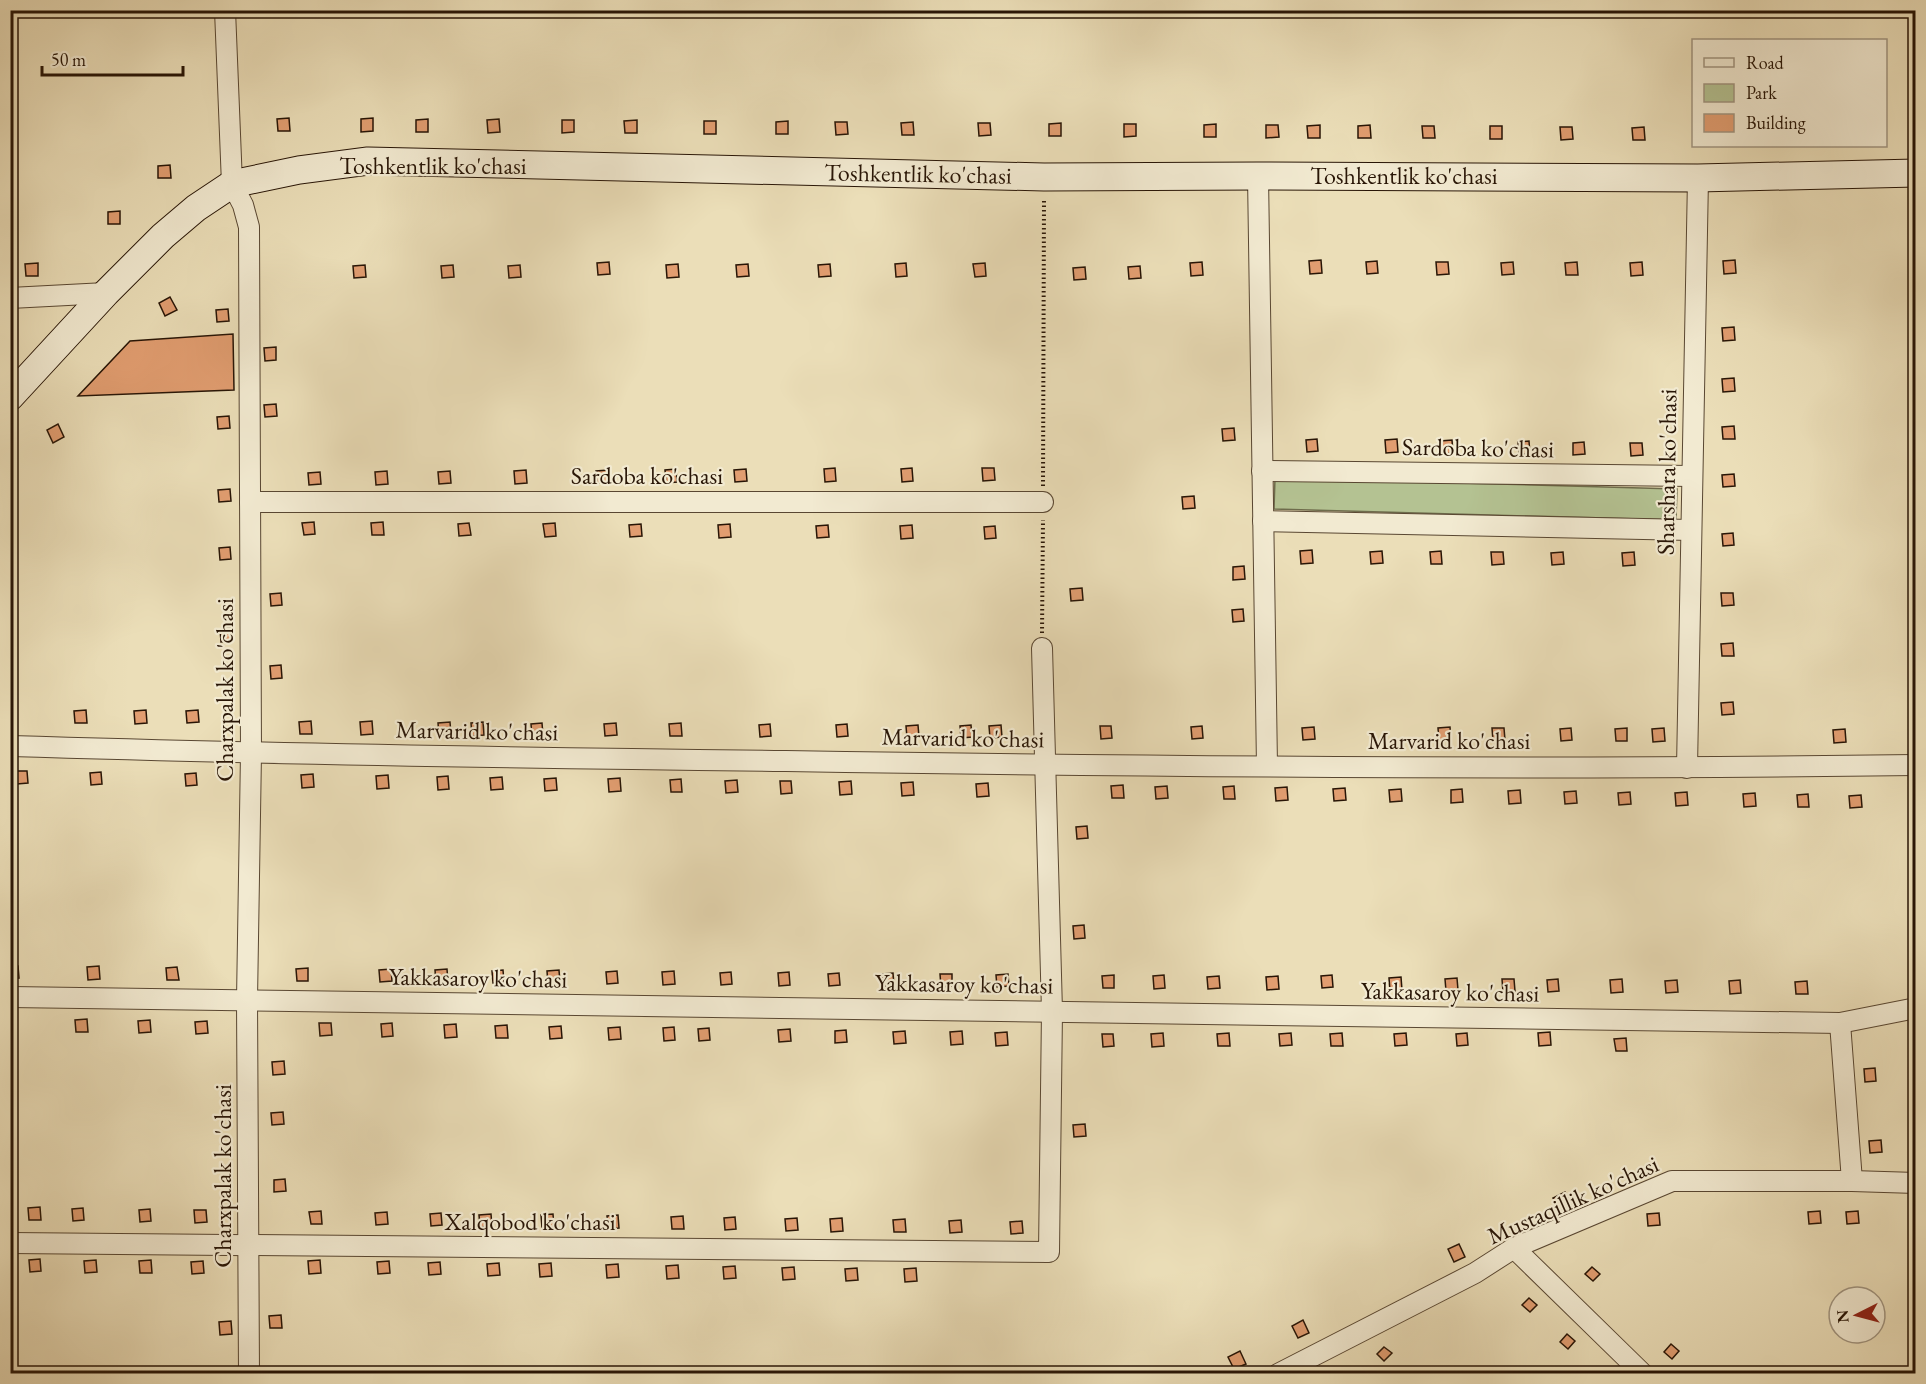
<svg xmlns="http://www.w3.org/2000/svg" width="1926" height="1384" viewBox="0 0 1926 1384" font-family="'EB Garamond',serif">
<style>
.green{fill:#b4c292;stroke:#6e6c4c;stroke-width:1.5}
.building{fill:#e19d70;stroke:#281506;stroke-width:1.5}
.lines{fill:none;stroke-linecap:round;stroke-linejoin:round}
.street-casing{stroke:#594732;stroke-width:22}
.secondary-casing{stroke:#281506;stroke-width:29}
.path{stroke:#281506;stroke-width:4;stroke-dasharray:1.5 3;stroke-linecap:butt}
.street{stroke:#f2ead1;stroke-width:20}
.secondary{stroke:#f2ead1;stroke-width:27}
.labels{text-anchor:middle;stroke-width:4.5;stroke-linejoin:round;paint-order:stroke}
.street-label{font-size:24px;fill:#281506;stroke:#f2ead1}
</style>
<rect width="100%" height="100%" fill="#ebdeb8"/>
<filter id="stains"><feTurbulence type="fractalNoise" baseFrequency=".00333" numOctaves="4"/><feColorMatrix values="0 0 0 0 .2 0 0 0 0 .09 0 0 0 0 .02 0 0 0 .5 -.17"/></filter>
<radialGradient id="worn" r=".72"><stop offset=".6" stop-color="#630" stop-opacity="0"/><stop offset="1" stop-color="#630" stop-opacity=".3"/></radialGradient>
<path class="green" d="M1275,478l402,11 -1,31 -402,-11z"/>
<g class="building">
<path d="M289,118l1,13h-12l-1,-12z"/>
<path d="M373,118v13l-12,1v-13z"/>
<path d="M428,119v13h-12v-12z"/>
<path d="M499,119l1,13 -12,1 -1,-13z"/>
<path d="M562,120h12v12l-12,1z"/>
<path d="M637,120v13h-12l-1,-12z"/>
<rect x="704" y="121" width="12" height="13"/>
<path d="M788,121v13h-12v-12z"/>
<path d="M835,122h12l1,12 -12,1z"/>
<path d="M913,122l1,13h-12l-1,-12z"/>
<path d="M978,123h12l1,12 -12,1z"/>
<path d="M1061,123v13h-12v-12z"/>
<path d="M1124,124h12v12l-12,1z"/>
<path d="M1216,124v13h-12v-12z"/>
<path d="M1266,125h12l1,12 -13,1z"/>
<path d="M1320,125v13h-12l-1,-12z"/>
<path d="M1370,125l1,13h-13v-12z"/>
<path d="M1422,126h12l1,12h-12z"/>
<rect x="1490" y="126" width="12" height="13"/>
<path d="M1560,127h12l1,12 -12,1z"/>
<path d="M1644,127l1,13h-12l-1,-12z"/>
<path d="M170,165l1,13h-13v-12z"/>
<path d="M120,211v13h-12v-12z"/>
<path d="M1321,260l1,13 -12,1 -1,-13z"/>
<path d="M1735,260l1,13 -12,1 -1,-13z"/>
<path d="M1377,261l1,12 -11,1 -1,-12z"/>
<path d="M609,262l1,12 -12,1 -1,-12z"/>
<path d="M1202,262l1,13 -12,1 -1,-13z"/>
<path d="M1436,262h12l1,12 -12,1z"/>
<path d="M1513,262l1,12 -12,1 -1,-12z"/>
<path d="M1577,262l1,13h-12l-1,-12z"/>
<path d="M1642,262l1,13 -12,1 -1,-13z"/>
<path d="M38,263v13h-12l-1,-12z"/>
<path d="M906,263l1,13 -11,1 -1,-13z"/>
<path d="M985,263l1,13 -11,1 -2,-13z"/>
<path d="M678,264l1,13 -12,1 -1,-13z"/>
<path d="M748,264l1,12 -12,1 -1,-12z"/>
<path d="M830,264l1,12 -12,1 -1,-12z"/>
<path d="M365,265l1,12 -12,1 -1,-12z"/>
<path d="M453,265l1,12 -12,1 -1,-12z"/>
<path d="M520,265l1,12 -12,1 -1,-12z"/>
<path d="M1140,266l1,12 -12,1 -1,-12z"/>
<path d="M1085,267l1,12 -12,1 -1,-12z"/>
<path d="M170,297l7,13 -12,6 -6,-13z"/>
<path d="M228,309l1,12 -12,1 -1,-12z"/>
<path d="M1734,327l1,13 -12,1 -1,-13z"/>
<path d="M233,334l1,56 -156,6 52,-55z"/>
<path d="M276,347v13l-11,1 -1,-13z"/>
<path d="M1734,378l1,13 -12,1 -1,-13z"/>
<path d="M276,404l1,12 -12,1 -1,-12z"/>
<path d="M229,416l1,12 -12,1 -1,-12z"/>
<path d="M58,424l6,13 -11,6 -6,-13z"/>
<path d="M1734,426l1,13h-12l-1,-12z"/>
<path d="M1234,428l1,12 -12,1 -1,-12z"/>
<path d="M1317,439l1,12 -11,1 -1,-12z"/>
<path d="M1397,439l1,13 -12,1 -1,-13z"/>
<path d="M1452,440l1,13 -11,1 -2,-13z"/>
<path d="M1529,441l1,13h-11l-1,-12z"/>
<path d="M1584,442l1,12 -12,1v-12z"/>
<path d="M1630,443h12l1,12 -12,1z"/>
<path d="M835,468l1,13 -11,1 -1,-13z"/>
<path d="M912,468l1,13 -11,1 -1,-13z"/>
<path d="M982,468h12l1,12 -12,1z"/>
<path d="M676,469l1,13 -11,1 -1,-13z"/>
<path d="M746,469l1,12 -12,1 -1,-12z"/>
<path d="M526,470l1,13 -12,1 -1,-13z"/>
<path d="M608,470l1,12 -12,1 -1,-12z"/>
<path d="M387,471l1,13 -12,1 -1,-13z"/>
<path d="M450,471l1,12 -12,1 -1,-12z"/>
<path d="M320,472l1,12 -12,1 -1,-12z"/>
<path d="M1734,474l1,12 -12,1 -1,-12z"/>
<path d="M230,489l1,12 -12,1 -1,-12z"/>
<path d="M1194,496l1,12 -12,1 -1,-12z"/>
<path d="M314,522l1,12 -11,1 -2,-12z"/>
<path d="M383,522l1,13h-12l-1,-12z"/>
<path d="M469,523l2,12 -12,1 -1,-12z"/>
<path d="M555,523l1,13 -11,1 -2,-13z"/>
<path d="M641,524l1,12 -12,1 -1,-12z"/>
<path d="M730,524l1,13 -12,1 -1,-13z"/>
<path d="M828,525l1,12 -12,1 -1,-12z"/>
<path d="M912,525l1,13 -12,1 -1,-13z"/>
<path d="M995,526l1,12 -11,1 -1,-12z"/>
<path d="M1733,533l1,12 -11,1 -1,-12z"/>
<path d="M230,547l1,12 -11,1 -1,-12z"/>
<path d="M1312,550l1,13 -12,1 -1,-13z"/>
<path d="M1382,551l1,12 -12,1 -1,-12z"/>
<path d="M1441,551l1,13h-11l-1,-12z"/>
<path d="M1491,552h12l1,12 -12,1z"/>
<path d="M1563,552l1,12 -12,1 -1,-12z"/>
<path d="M1634,552l1,13 -12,1 -1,-13z"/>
<path d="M1244,566l1,13 -12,1v-13z"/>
<path d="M1082,588l1,12 -12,1 -1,-12z"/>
<path d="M281,593l1,12 -11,1 -1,-12z"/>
<path d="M1721,593h12l1,12 -12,1z"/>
<path d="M1243,609l1,12 -11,1 -1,-12z"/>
<path d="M231,628l1,13 -11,1 -1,-13z"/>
<path d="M1733,643l1,13h-12l-1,-12z"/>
<path d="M281,665l1,13 -11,1 -1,-13z"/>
<path d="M1733,702l1,12 -12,1 -1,-12z"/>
<path d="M86,710l1,13h-12l-1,-12z"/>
<path d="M146,710l1,13 -12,1 -1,-13z"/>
<path d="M198,710l1,12 -12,1 -1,-12z"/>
<path d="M311,721l1,13h-12l-1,-12z"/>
<path d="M372,721l1,13 -12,1 -1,-13z"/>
<path d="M450,722l1,12 -12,1 -1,-12z"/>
<path d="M483,722l1,13 -12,1 -1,-13z"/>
<path d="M542,723l1,12 -11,1 -1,-12z"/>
<path d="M616,723l1,12 -12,1 -1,-12z"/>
<path d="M681,723l1,13h-12l-1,-12z"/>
<path d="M770,724l1,12 -11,1 -1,-12z"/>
<path d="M847,724l1,12 -11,1 -1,-12z"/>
<path d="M918,725l1,12 -12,1 -1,-12z"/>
<path d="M971,725l1,12 -11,1 -1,-12z"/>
<path d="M1001,725l1,12 -12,1 -1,-12z"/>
<path d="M1100,726h11l1,12 -11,1z"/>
<path d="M1202,726l1,12 -11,1 -1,-12z"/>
<path d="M1314,727l1,12 -12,1 -1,-12z"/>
<path d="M1450,727l1,13 -12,1 -1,-13z"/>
<path d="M1492,728h12l1,12 -12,1z"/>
<path d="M1571,728l1,12 -11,1 -1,-12z"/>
<path d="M1627,728v13h-11l-1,-12z"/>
<path d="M1664,728l1,13 -12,1 -1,-13z"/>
<path d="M1845,729l1,13 -12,1 -1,-13z"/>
<path d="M16,771h11l1,12 -11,1z"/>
<path d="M101,772l1,12 -11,1 -1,-12z"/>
<path d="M196,773l1,12 -11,1 -1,-12z"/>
<path d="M313,774l1,13 -12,1 -1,-13z"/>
<path d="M388,775l1,13 -12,1 -1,-13z"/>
<path d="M448,776l1,13 -11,1 -1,-13z"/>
<path d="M502,777l1,12 -12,1 -1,-12z"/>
<path d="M556,778l1,12 -12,1 -1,-12z"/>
<path d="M620,778l1,13 -12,1 -1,-13z"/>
<path d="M681,779l1,13h-11l-1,-12z"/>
<path d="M737,780l1,12 -12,1 -1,-12z"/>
<path d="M780,781h11l1,12 -11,1z"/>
<path d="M851,781l1,13 -12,1 -1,-13z"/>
<path d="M913,782l1,13 -12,1 -1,-13z"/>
<path d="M988,783l1,13 -12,1 -1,-13z"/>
<path d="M1123,785l1,13h-12l-1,-12z"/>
<path d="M1167,786l1,12 -12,1 -1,-12z"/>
<path d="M1234,786l1,13h-11l-1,-12z"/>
<path d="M1287,787l1,13 -12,1 -1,-13z"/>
<path d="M1345,788l1,12 -12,1 -1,-12z"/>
<path d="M1401,789l1,12 -12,1 -1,-12z"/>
<path d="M1462,789l1,13 -12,1v-13z"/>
<path d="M1520,790l1,13 -12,1 -1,-13z"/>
<path d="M1576,791l1,12 -12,1 -1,-12z"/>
<path d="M1630,792l1,12 -12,1 -1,-12z"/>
<path d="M1687,792l1,13 -12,1 -1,-13z"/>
<path d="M1755,793l1,13 -12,1 -1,-13z"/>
<path d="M1808,794l1,13h-11l-1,-12z"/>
<path d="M1861,795l1,12 -12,1 -1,-12z"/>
<path d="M1087,826l1,12 -11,1 -1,-12z"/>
<path d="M1084,925l1,13 -11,1 -1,-13z"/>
<path d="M10,966h8l1,12 -9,1z"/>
<path d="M99,966l1,13 -12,1 -1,-13z"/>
<path d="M177,967l2,13h-12l-1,-12z"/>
<path d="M308,968v13h-11l-1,-12z"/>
<path d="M391,969l1,12 -12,1 -1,-12z"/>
<path d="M447,969l1,13 -12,1 -1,-13z"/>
<path d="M503,970l1,12 -11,1 -1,-12z"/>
<path d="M559,970l1,13 -12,1 -1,-13z"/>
<path d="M617,971l1,12 -11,1 -1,-12z"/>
<path d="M674,971l1,13 -12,1 -1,-13z"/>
<path d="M731,972l1,12 -11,1 -1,-12z"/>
<path d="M789,972l1,13 -11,1 -1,-13z"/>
<path d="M839,973l1,12 -11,1 -1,-12z"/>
<path d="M893,973l1,13h-12v-12z"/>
<path d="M940,974h12v12l-11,1z"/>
<path d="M1008,974l1,12 -12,1 -1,-12z"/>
<path d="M1114,975v13h-11l-1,-12z"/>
<path d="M1164,975l1,13 -11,1 -1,-13z"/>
<path d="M1332,975l1,12 -11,1 -1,-12z"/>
<path d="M1219,976l1,12 -12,1 -1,-12z"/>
<path d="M1278,976l1,13 -12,1 -1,-13z"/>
<path d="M1401,977l1,13 -12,1 -1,-13z"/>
<path d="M1457,978l1,12 -12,1 -1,-12z"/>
<path d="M1502,979h12l1,12 -12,1z"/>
<path d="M1558,979l1,12 -11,1 -1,-12z"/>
<path d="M1622,979l1,13 -12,1 -1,-13z"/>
<path d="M1677,980l1,12 -12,1 -1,-12z"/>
<path d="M1740,980l1,13 -11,1 -1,-13z"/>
<path d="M1807,981l1,13h-12l-1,-12z"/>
<path d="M87,1019l1,13h-12l-1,-12z"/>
<path d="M150,1020l1,12 -12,1 -1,-12z"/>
<path d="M207,1021l1,12 -12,1 -1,-12z"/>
<path d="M319,1023h12l1,12 -12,1z"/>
<path d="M392,1023l1,13 -11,1 -1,-13z"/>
<path d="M456,1024l1,13 -12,1 -1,-13z"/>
<path d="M507,1025l1,13h-12l-1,-12z"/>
<path d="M561,1026l1,12 -12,1 -1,-12z"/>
<path d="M620,1027l1,12 -12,1 -1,-12z"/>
<path d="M674,1027l1,13 -11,1 -1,-13z"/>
<path d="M709,1028l1,12 -11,1 -1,-12z"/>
<path d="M790,1029l1,12 -12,1 -1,-12z"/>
<path d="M846,1030l1,12 -12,1v-12z"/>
<path d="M905,1031l1,12 -12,1 -1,-12z"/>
<path d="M962,1031l1,13 -12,1 -1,-13z"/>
<path d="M1007,1032l1,13 -12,1 -1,-13z"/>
<path d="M1550,1032l1,13 -12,1 -1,-13z"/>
<path d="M1163,1033l1,13 -12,1 -1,-13z"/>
<path d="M1229,1033l1,13h-12l-1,-12z"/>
<path d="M1291,1033l1,12 -12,1 -1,-12z"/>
<path d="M1342,1033l1,13h-12l-1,-12z"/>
<path d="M1406,1033l1,12 -12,1 -1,-12z"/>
<path d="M1467,1033l1,12 -11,1 -1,-12z"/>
<path d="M1102,1034h11l1,12 -11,1z"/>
<path d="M1626,1038l1,13h-11l-2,-12z"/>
<path d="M284,1061l1,13 -12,1 -1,-13z"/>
<path d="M1875,1068l1,13 -11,1 -1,-13z"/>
<path d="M283,1112l1,12 -12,1 -1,-12z"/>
<path d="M1085,1124l1,12 -12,1 -1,-12z"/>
<path d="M1881,1140l1,12 -12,1 -1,-12z"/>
<path d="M285,1179l1,12 -12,1v-12z"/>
<path d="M1565,1192l6,13 -11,5 -7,-12z"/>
<path d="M40,1207l1,13h-12l-1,-12z"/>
<path d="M83,1208l1,12 -11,1 -1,-12z"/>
<path d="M150,1209l1,12 -11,1 -1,-12z"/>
<path d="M194,1210h12l1,12 -12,1z"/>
<path d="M321,1211l1,13h-11l-2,-12z"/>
<path d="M1820,1211l1,12 -12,1 -1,-12z"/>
<path d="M1858,1211l1,12 -12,1 -1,-12z"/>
<path d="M387,1212l1,12 -12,1 -1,-12z"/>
<path d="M441,1213l1,12 -11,1 -1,-12z"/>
<path d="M1659,1213l1,12 -12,1 -1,-12z"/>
<path d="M491,1214l1,12 -12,1 -1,-12z"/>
<path d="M553,1214l1,13 -12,1 -1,-13z"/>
<path d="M618,1215l1,13 -11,1 -1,-13z"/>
<path d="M683,1216l1,13h-12l-1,-12z"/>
<path d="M735,1217l1,12 -11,1 -1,-12z"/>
<path d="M797,1218l1,12 -12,1 -1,-12z"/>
<path d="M842,1218l1,13 -12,1 -1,-13z"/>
<path d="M905,1219l1,13h-12l-1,-12z"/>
<path d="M961,1220l1,12 -12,1 -1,-12z"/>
<path d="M1022,1221l1,12 -12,1 -1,-12z"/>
<path d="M1459,1244l6,13 -11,5 -6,-13z"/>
<path d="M40,1259l1,12 -11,1 -1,-12z"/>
<path d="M96,1260l1,12 -12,1 -1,-12z"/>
<path d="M151,1260l1,13h-12l-1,-12z"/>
<path d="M320,1260l1,13 -12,1 -1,-13z"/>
<path d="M203,1261l1,12 -12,1 -1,-12z"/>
<path d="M389,1261l1,12 -12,1 -1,-12z"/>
<path d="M440,1262l1,12 -12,1 -1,-12z"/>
<path d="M499,1263l1,12 -12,1 -1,-12z"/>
<path d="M551,1263l1,13 -12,1 -1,-13z"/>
<path d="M618,1264l1,13 -12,1 -1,-13z"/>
<path d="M678,1265l1,13 -12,1 -1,-13z"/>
<path d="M735,1266l1,12 -12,1 -1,-12z"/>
<path d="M794,1267l1,12 -12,1 -1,-12z"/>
<path d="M1592,1267l8,7 -7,7 -8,-7z"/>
<path d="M857,1268l1,12 -12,1 -1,-12z"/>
<path d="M916,1268l1,13 -12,1 -1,-13z"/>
<path d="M1529,1298l8,7 -7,7 -8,-7z"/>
<path d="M281,1315l1,13h-12l-1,-12z"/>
<path d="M1303,1320l6,13 -11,5 -6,-12z"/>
<path d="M231,1321l1,13 -12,1 -1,-13z"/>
<path d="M1567,1334l8,7 -7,8 -8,-7z"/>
<path d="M1671,1344l8,7 -7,8 -8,-7z"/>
<path d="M1384,1347l8,6 -8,8 -7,-7z"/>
<path d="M1240,1351l6,13 -12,5 -6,-12z"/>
</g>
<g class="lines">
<g class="street-casing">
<g id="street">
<path d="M225,10l7,174 11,21 6,22 2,526 -4,247 2,374"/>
<path d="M1258,176l9,590"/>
<path d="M10,298l96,-5"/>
<path d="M1262,471l430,5"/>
<path d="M250,502h793"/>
<path d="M1263,521l428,9"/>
<path d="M10,746c259,8 517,12 776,15 376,6 753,9 1130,4"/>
<path d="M1687,768l11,-590"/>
<path d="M10,997l1830,26 76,-15"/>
<path d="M1840,1023l12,158"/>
<path d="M10,1243l1039,9 3,-241 -10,-363"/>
<path d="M1514,1248l129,126"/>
<path d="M1278,1374l197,-101 39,-25 158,-67h180l64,2"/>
</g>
</g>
<g class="secondary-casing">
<path id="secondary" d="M10,397l96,-104 57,-57 33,-28 36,-24 67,-14 69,-9 676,16 214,-1 440,2 218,-5"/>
</g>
<g class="path">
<path d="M1043,486l1,-287"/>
<path d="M1042,633l1,-113"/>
</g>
<use href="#street" class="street"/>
<use href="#secondary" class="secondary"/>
</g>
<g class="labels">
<g class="street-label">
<text x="433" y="174">Toshkentlik ko'chasi</text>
<text transform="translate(918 174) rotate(1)" y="8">Toshkentlik ko'chasi</text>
<text x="1404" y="184">Toshkentlik ko'chasi</text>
<text transform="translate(1478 448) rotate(1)" y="8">Sardoba ko'chasi</text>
<text transform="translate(1667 472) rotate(-89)" y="8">Sharshara ko'chasi</text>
<text x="647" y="484">Sardoba ko'chasi</text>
<text transform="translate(225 690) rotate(-90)" y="8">Charxpalak ko'chasi</text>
<text transform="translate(477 731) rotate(1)" y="8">Marvarid ko'chasi</text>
<text transform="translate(963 738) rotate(1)" y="8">Marvarid ko'chasi</text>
<text x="1449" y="749">Marvarid ko'chasi</text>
<text transform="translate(478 978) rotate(1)" y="8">Yakkasaroy ko'chasi</text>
<text transform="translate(964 984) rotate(1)" y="8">Yakkasaroy ko'chasi</text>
<text transform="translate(1450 992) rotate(1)" y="8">Yakkasaroy ko'chasi</text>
<text transform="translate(223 1176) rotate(-90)" y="8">Charxpalak ko'chasi</text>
<text transform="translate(1573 1200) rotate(-24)" y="8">Mustaqillik ko'chasi</text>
<text x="530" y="1230">Xalqobod ko'chasi</text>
</g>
</g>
<rect width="1926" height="1384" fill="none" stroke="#ebdeb8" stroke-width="36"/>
<rect x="12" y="12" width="1902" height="1360" fill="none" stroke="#281506" stroke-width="3"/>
<rect x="18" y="18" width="1890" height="1348" fill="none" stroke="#281506" stroke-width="1.5"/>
<rect x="1692" y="39" width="195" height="108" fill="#f2ead1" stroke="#a19580" stroke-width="1.5"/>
<rect x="1704" y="58" width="30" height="9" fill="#f2ead1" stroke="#a19580" stroke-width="1.5"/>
<text x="1746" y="69" font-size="18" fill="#281506">Road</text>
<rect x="1704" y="84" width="30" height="18" fill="#b4c292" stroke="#a19580" stroke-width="1.5"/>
<text x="1746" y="99" font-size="18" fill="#281506">Park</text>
<rect x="1704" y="114" width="30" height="18" fill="#e19d70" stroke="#a19580" stroke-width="1.5"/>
<text x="1746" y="129" font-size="18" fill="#281506">Building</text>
<g transform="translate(1857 1315) rotate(264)"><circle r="28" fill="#f2ead1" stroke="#a19580" stroke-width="1.5"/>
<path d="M0-4.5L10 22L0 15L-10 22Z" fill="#8f2418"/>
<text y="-9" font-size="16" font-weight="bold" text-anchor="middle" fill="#281506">N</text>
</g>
<path d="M42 66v9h141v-9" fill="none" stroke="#281506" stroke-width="3"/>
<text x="51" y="66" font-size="18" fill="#281506" stroke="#f2ead1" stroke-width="4.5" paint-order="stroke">50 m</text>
<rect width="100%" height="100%" filter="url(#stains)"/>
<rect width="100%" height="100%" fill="url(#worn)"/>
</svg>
